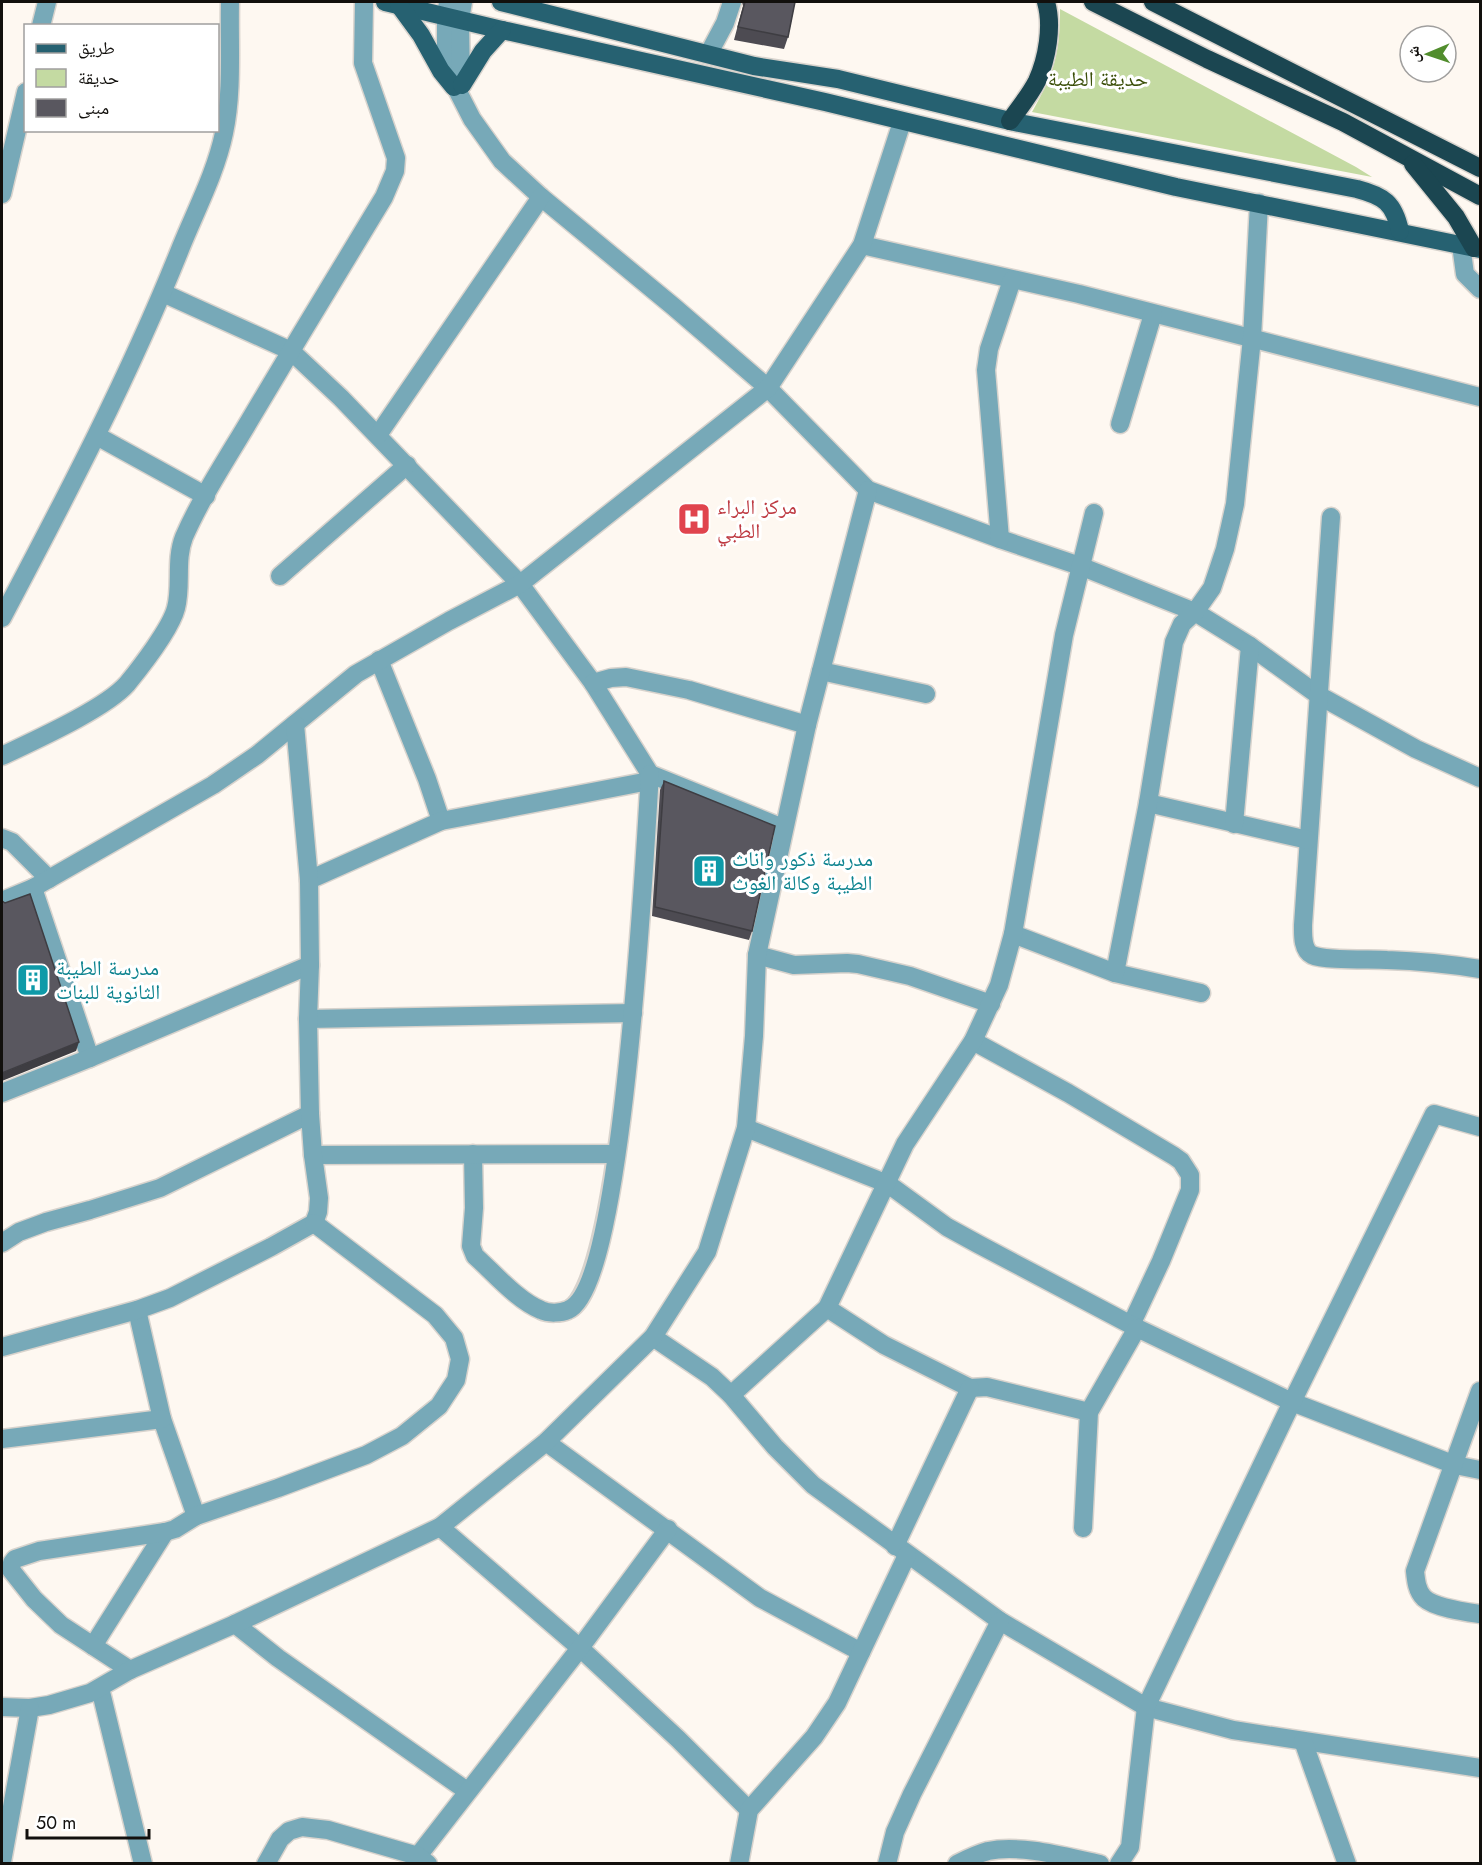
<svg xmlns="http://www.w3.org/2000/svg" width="1482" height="1865" viewBox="0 0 1482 1865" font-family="Jost,'Noto Naskh Arabic',sans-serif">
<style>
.green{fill:#c4daa2}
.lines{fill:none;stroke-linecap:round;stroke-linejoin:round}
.minor-casing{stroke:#d8d3cd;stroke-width:21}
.major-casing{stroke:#d8d3cd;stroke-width:21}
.highway-casing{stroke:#d8d3cd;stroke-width:21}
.minor{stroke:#77a9b8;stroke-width:18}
.major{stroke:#266171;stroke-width:18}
.highway{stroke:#1b4651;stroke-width:18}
.wall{fill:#4d4b52}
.shaded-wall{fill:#3e3d42}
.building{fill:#59575f;stroke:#3e3d42;stroke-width:1.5}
.labels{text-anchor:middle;stroke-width:6;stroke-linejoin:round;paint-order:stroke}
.park-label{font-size:21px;fill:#3b4f09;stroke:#fff}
.health-label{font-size:21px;fill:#be3a42;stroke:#fff;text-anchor:start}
.culture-label{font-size:21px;fill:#0d838f;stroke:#fff;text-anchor:start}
</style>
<rect width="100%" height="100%" fill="#fef8f1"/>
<path class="green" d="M1060,9l296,158 16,10 -340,-65c22,-39 28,-58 28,-103z"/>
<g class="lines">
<g class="minor-casing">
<g id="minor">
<path d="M448,2l-2,15v37l6,26 20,39 30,42 39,36 133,110 94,81 100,102 132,49 80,27 115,46 55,34 68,49 98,54 64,29"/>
<path d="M41,26l6,-24"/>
<path d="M709,53l16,-30 7,-21"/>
<path d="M461,84l-1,-64 3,-18"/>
<path d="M2,194l24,-102"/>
<path d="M862,245l217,49 401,103"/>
<path d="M1461,245l4,29 15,15"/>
<path d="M163,293l128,58 50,47 179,186 73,99 57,91 133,54"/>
<path d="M1120,424l33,-110"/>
<path d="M378,435l163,-238"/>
<path d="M97,436l109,60"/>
<path d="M1331,517l-28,408c0,9 -1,25 9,30 13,6 58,4 75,5 31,1 62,4 93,9"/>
<path d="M1000,539l-14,-169 3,-21 23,-69"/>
<path d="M280,576l127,-111"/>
<path d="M2,618c64,-121 128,-243 179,-371 15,-37 35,-75 43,-114 9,-42 5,-89 6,-131"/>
<path d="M379,660l48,119 14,42"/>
<path d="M821,671l105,23"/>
<path d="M593,683l18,-5 15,-1 63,13 118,35"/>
<path d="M2,756c31,-15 103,-47 125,-72 13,-16 44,-56 49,-76 6,-23 -1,-48 8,-71 18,-41 44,-80 67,-119 44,-74 88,-147 133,-221l11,-26 1,-13 -33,-95 1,-61"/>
<path d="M1148,803l160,37"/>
<path d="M1234,824l16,-178"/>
<path d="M2,838l10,4 37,37"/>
<path d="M309,880l132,-59 208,-40"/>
<path d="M33,888l57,170"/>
<path d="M2,901l31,-13 180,-103 44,-30 99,-81 93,-53 71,-37 248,-196 94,-143 40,-123"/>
<path d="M1013,934l102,39 86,20"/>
<path d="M757,955l37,10 53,-2 11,1 52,12 81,28"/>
<path d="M1115,973l33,-170 26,-161 8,-18 13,-12 17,-24 13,-39 10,-45 17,-166 7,-135"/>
<path d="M308,1019l325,-6"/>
<path d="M973,1041l95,52 106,63 7,5 9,14v15l-29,71 -30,64"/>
<path d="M2,1093l88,-35 220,-93"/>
<path d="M746,1128l142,56 59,43 31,17 159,84 155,74 163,63 25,5"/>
<path d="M473,1154l1,54 -3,38 4,10c19,17 43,45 66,54 8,4 20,3 27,0 56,-22 77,-464 82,-536"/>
<path d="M313,1155l303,-1"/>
<path d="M2,1243l17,-11 27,-10 44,-12 70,-22 150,-74"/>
<path d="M827,1308l57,37 86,43 17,-1 102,25"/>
<path d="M137,1310l25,109 34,97"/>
<path d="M653,1337l59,40 19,18 44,52 38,38 187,136 146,86 87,23 247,38"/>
<path d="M2,1347l135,-37 33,-12 101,-51 43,-24 4,-11 1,-14 -6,-43 -3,-41 -2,-95 2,-54 -1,-85 -14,-156"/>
<path d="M1480,1391l-65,180c1,10 2,20 9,27 11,10 42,14 56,16"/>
<path d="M731,1395l96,-87 78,-164 68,-103 26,-56 14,-51 51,-299 30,-122"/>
<path d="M2,1439l160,-20"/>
<path d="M546,1442l214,156 101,54"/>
<path d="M440,1527l140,121 98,91 71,71"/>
<path d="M1083,1528l6,-116 48,-84"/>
<path d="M895,1546l75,-158"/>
<path d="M235,1624l43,34 189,133"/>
<path d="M93,1646l72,-114"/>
<path d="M130,1670l-69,-45 -27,-26 -23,-29 1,-7 3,-4 24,-8 126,-19 10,-3 21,-13 82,-28 88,-33 36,-19 37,-30 17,-26 4,-21 -6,-21 -19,-23 -121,-92"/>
<path d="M100,1688l43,176"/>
<path d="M2,1707l28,1 19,-3 41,-12 40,-23 105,-46 205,-97 106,-85 107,-105 54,-85 39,-124 8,-92 3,-81 50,-230 61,-235"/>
<path d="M1303,1741l44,123"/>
<path d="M418,1856l162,-208 88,-119"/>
<path d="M2,1862l28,-154"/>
<path d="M266,1864l14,-25 9,-8 13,-4 26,3 90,26 10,8"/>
<path d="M739,1864l10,-54 65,-73 23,-34 70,-148"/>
<path d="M887,1864l8,-32 17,-38 88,-173"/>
<path d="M957,1864c10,-5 20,-10 31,-13 33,-7 78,6 112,13"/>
<path d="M1119,1864l11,-17 16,-140 146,-305 142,-288 46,13"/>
</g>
</g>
<g class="major-casing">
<g id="major">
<path d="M385,2l117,28 323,72 351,85 304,62"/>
<path d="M501,2l253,64 84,13 176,43 343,67c27,7 37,14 43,42"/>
<path d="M399,5l22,30 20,36 13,16"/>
<path d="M462,85l21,-34 19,-21"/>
</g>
</g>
<g class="highway-casing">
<g id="highway">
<path d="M1093,2l114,57 136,63 137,74"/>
<path d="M1153,2l327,166"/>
<path d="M1010,121c9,-13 20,-26 27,-40 10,-22 16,-55 9,-79"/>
<path d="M1413,164l43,53 18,31"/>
</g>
</g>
<use href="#minor" class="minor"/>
<use href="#major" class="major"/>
<use href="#highway" class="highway"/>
</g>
<g class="wall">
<path d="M742,2h53l-7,35 -4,12 -50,-9 9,-34z"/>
<path d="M664,781l88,150 -3,9 -97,-24 8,-126z"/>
</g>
<path class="shaded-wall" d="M79,1042l-3,9 -74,30v-8z"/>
<g class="building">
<path d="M745,2h50l-7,35 -50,-10z"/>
<path d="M664,781l111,45 -23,105 -97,-24z"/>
<path d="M30,894l49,148 -77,31v-172l3,2z"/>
</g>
<defs>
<g id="hospital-square" transform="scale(1.725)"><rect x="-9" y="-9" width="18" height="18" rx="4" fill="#e0444e" stroke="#fff"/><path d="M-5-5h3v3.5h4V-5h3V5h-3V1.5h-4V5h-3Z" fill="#fff"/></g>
<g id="building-square" transform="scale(1.725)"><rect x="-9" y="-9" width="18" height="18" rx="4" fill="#0f9aa8" stroke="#fff"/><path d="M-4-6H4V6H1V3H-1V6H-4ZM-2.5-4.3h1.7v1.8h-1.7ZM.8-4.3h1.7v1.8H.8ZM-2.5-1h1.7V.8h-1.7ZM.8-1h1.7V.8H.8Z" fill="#fff"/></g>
</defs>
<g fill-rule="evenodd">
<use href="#hospital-square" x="694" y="519"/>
<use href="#building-square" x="709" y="871"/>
<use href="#building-square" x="33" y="980"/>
</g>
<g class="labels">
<g class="park-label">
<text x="1098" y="86">حديقة الطيبة</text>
</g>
<g class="health-label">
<text x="717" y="514">مركز البراء<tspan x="717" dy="24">الطبي</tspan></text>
</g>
<g class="culture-label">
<text x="732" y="866">مدرسة ذكور واناث<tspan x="732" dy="24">الطيبة وكالة الغوث</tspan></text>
<text x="56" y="975">مدرسة الطيبة<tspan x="56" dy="24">الثانوية للبنات</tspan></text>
</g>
</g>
<rect width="1482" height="1865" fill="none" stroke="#12100d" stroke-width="6"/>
<rect x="24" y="24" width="195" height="108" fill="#ffffff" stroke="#a09f9e" stroke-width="1.5"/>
<rect x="36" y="44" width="30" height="9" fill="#266171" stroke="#a09f9e" stroke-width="1.5"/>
<text x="78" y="54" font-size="18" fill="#12100d">طريق</text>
<rect x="36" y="69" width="30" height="18" fill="#c4daa2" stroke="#a09f9e" stroke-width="1.5"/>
<text x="78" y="84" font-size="18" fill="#12100d">حديقة</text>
<rect x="36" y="99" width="30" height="18" fill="#59575f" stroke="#a09f9e" stroke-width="1.5"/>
<text x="78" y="114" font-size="18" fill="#12100d">مبنى</text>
<g transform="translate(1428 54) rotate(268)"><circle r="28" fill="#ffffff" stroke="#a09f9e" stroke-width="1.5"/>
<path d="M0-4.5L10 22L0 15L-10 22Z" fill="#518d2d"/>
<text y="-9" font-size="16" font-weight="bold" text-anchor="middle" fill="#12100d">ش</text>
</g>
<path d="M27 1829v9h122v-9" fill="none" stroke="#12100d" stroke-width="3"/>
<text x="36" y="1829" font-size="18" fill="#12100d" stroke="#ffffff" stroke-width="4.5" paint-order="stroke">50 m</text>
</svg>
